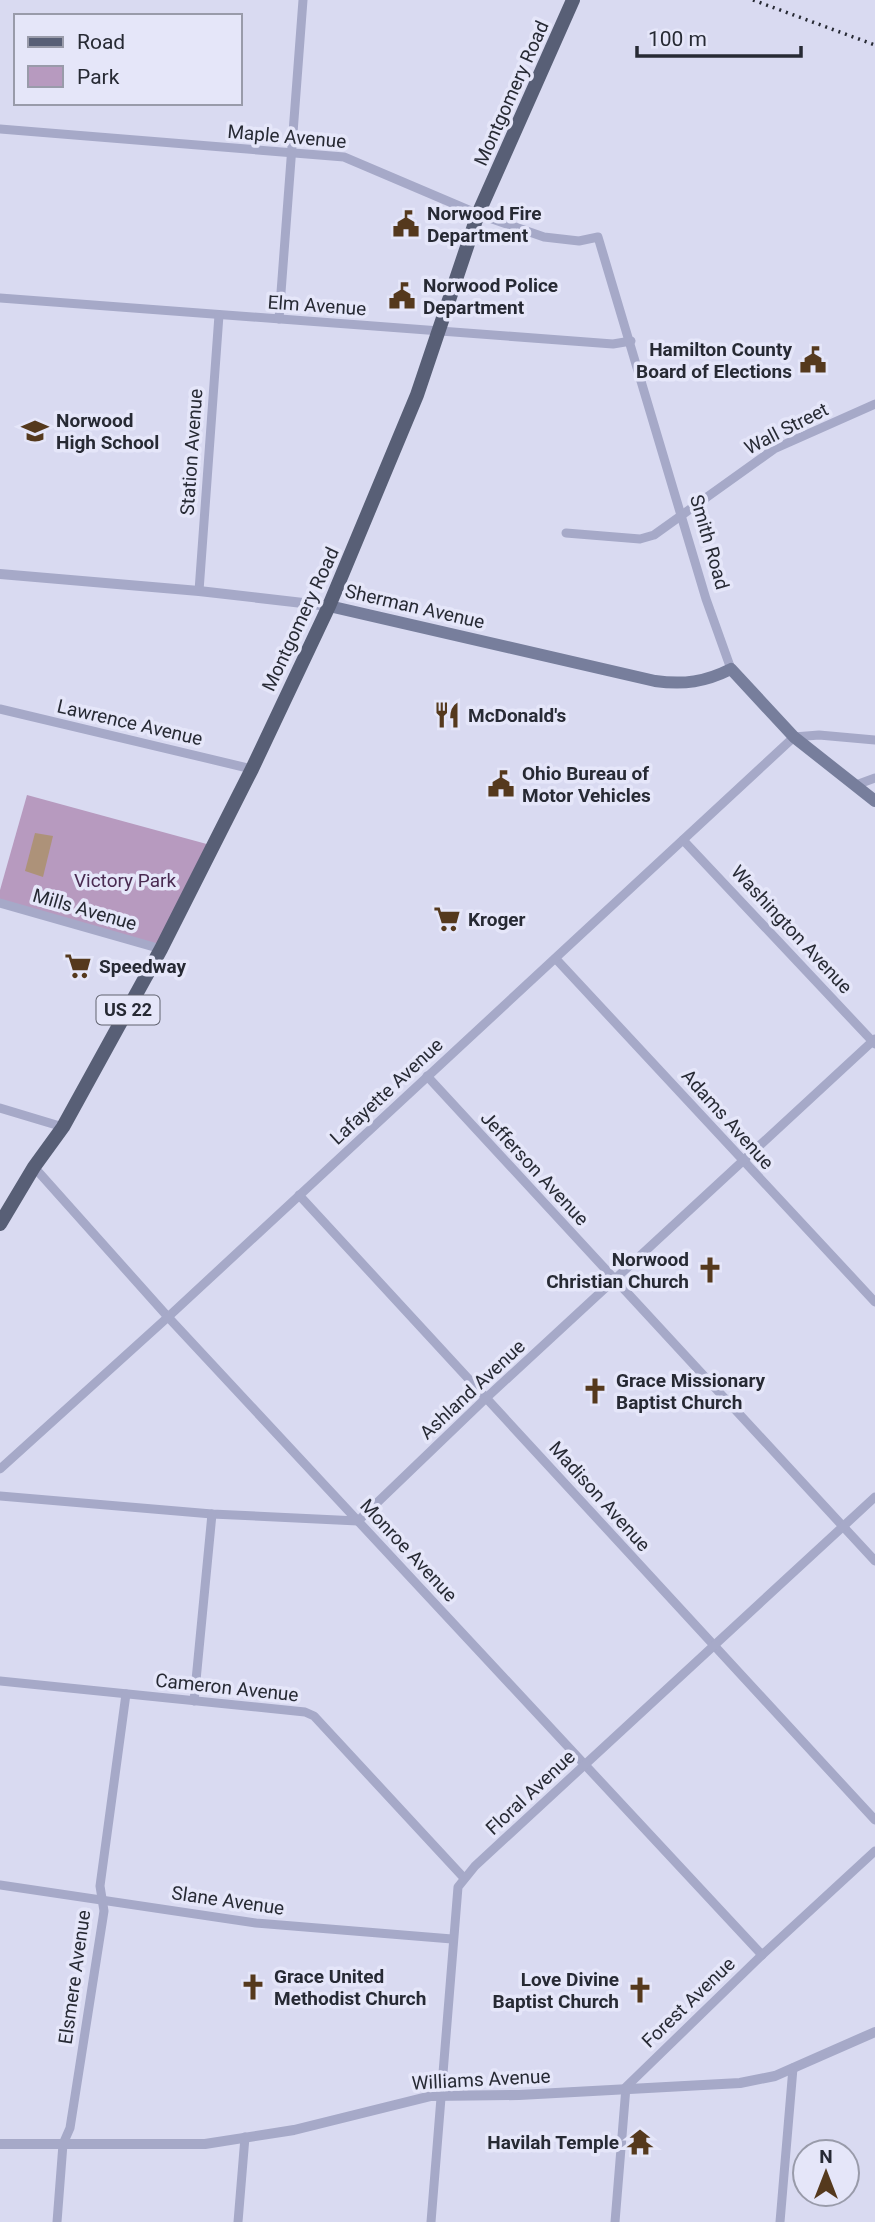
<svg xmlns="http://www.w3.org/2000/svg" width="875" height="2222" viewBox="0 0 875 2222" font-family="Roboto,sans-serif">
<style>
.green{fill:#b79abf}
.water{fill:#ad9279}
.lines{fill:none;stroke-linecap:round;stroke-linejoin:round}
.minor{stroke:#a6a9c8;stroke-width:9}
.tertiary{stroke:#a6a9c8;stroke-width:10}
.secondary{stroke:#777e9c;stroke-width:12}
.primary{stroke:#585f76;stroke-width:14}
.rail{stroke:#272a34;stroke-width:3.5;stroke-dasharray:2 5;stroke-linecap:butt}
.labels{text-anchor:middle;stroke-width:7;stroke-linejoin:round;paint-order:stroke}
.shield{fill:#e5e6f9;stroke:#60626f;stroke-width:2}
.shield-label{font-size:18px;font-weight:bold;fill:#272a34}
.street-label{font-size:19px;fill:#272a34;stroke:#e5e6f9}
.poi-label{font-size:19px;font-weight:bold;fill:#272a34;stroke:#e5e6f9;text-anchor:start}
.park-label{font-size:19px;fill:#4a2b52;stroke:#e5e6f9}
</style>
<rect width="100%" height="100%" fill="#d9daf1"/>
<path class="green" d="M27,795l187,51 -53,103 -161,-46v-13z"/>
<path class="water" d="M35,833l18,3 -10,41 -18,-6z"/>
<g class="lines">
<g class="minor">
<path d="M0,129l344,28 134,57 66,23 35,4 19,-4 108,362 25,70"/>
<path d="M0,298l613,46 18,-3"/>
<path d="M279,319l24,-319"/>
<path d="M566,533l74,6 14,-4 120,-86 101,-45"/>
<path d="M199,591l20,-276"/>
<path d="M0,709l252,60"/>
<path d="M856,785l19,-7"/>
<path d="M683,840l192,204"/>
<path d="M0,903l161,46"/>
<path d="M556,959l319,343"/>
<path d="M427,1076l448,485"/>
<path d="M0,1108l63,19"/>
<path d="M34,1167l134,150 594,638"/>
<path d="M299,1195l576,625"/>
<path d="M0,1469l168,-152 626,-580 25,-2 56,5"/>
<path d="M0,1496l212,18 146,7 127,-122 390,-360"/>
<path d="M0,1681l305,31 9,4 150,162"/>
<path d="M194,1701l18,-187"/>
<path d="M0,1885l256,38 196,16"/>
<path d="M57,2222l6,-78 7,-16 34,-217 -4,-25 26,-192"/>
<path d="M238,2222l7,-85"/>
<path d="M431,2222l27,-335 17,-21 400,-369"/>
<path d="M615,2222l11,-135 136,-132 113,-104"/>
<path d="M780,2222l13,-154"/>
</g>
<g class="tertiary">
<path d="M0,574l199,17 130,15"/>
<path d="M0,2144h205l89,-14 137,-34 88,-1 221,-12 35,-7 100,-44"/>
</g>
<path class="secondary" d="M329,606l326,75c29,4 50,1 76,-12l63,68 81,64"/>
<path class="primary" d="M0,1224l34,-57 29,-40 98,-178 91,-180 77,-163 88,-211 61,-181 95,-214"/>
<path class="rail" d="M753,0l122,45"/>
</g>
<defs>
<g id="civic-bare" transform="scale(2.1)"><path d="M-.6-6.5H3V-4.5H.6V-3L4-1V1h2V6H-6V1h2V-1L-.6-3ZM-1.2 2.5V6h2.4V2.5Z" fill="#55391d" stroke="#e5e6f9" stroke-width="2.5" paint-order="stroke"/></g>
<g id="school-bare" transform="scale(2.1)"><path d="M0-5L7-2L0 1L-7-2ZM-4 1L0 2.5L4 1V4Q0 6-4 4Z" fill="#55391d" stroke="#e5e6f9" stroke-width="2.5" paint-order="stroke"/></g>
<g id="restaurant-bare" transform="scale(2.1)"><path d="M-5-6h1v4h1v-4h1v4h1v-4h1v5L-1.5 .5V6h-2V.5L-5-1ZM5-6V6H3V1.5H1.5Q1.5-4 5-6Z" fill="#55391d" stroke="#e5e6f9" stroke-width="2.5" paint-order="stroke"/></g>
<g id="supermarket-bare" transform="scale(2.1)"><path d="M-6-5.5h2.5l.6 2H6L4.5 2H-2.5L-4.4-4H-6ZM-1.5 3.2a1.3 1.3 0 1 0 .1 0ZM3 3.2a1.3 1.3 0 1 0 .1 0Z" fill="#55391d" stroke="#e5e6f9" stroke-width="2.5" paint-order="stroke"/></g>
<g id="church-bare" transform="scale(2.1)"><path d="M-1.2-6h2.4v3.5h3.3v2.4h-3.3V6h-2.4V-.1h-3.3v-2.4h3.3Z" fill="#55391d" stroke="#e5e6f9" stroke-width="2.5" paint-order="stroke"/></g>
<g id="temple-bare" transform="scale(2.1)"><path d="M0-6L5-2H3V0L6.5 2.5H4V6H1.5V3h-3V6H-4V2.5H-6.5L-3 0V-2H-5Z" fill="#55391d" stroke="#e5e6f9" stroke-width="2.5" paint-order="stroke"/></g>
</defs>
<g fill-rule="evenodd">
<use href="#civic-bare" x="406" y="224"/>
<use href="#civic-bare" x="402" y="296"/>
<use href="#civic-bare" x="813" y="360"/>
<use href="#school-bare" x="35" y="431"/>
<use href="#restaurant-bare" x="447" y="715"/>
<use href="#civic-bare" x="501" y="784"/>
<use href="#supermarket-bare" x="447" y="919"/>
<use href="#supermarket-bare" x="78" y="966"/>
<use href="#church-bare" x="710" y="1270"/>
<use href="#church-bare" x="595" y="1391"/>
<use href="#church-bare" x="253" y="1987"/>
<use href="#church-bare" x="640" y="1990"/>
<use href="#temple-bare" x="640" y="2142"/>
</g>
<g class="labels">
<rect class="shield" x="96.5" y="995.5" width="63" height="29" rx="5"/>
<g class="shield-label">
<text x="128" y="1016">US 22</text>
</g>
<g class="street-label">
<text transform="translate(511 93) rotate(-66)" y="7">Montgomery Road</text>
<text transform="translate(287 136) rotate(5)" y="7">Maple Avenue</text>
<text transform="translate(317 305) rotate(4)" y="7">Elm Avenue</text>
<text transform="translate(786 428) rotate(-27)" y="7">Wall Street</text>
<text transform="translate(191 452) rotate(-86)" y="7">Station Avenue</text>
<text transform="translate(710 542) rotate(74)" y="7">Smith Road</text>
<text transform="translate(415 606) rotate(13)" y="7">Sherman Avenue</text>
<text transform="translate(300 619) rotate(-65)" y="7">Montgomery Road</text>
<text transform="translate(130 722) rotate(13)" y="7">Lawrence Avenue</text>
<text transform="translate(85 909) rotate(16)" y="7">Mills Avenue</text>
<text transform="translate(792 929) rotate(47)" y="7">Washington Avenue</text>
<text transform="translate(386 1091) rotate(-43)" y="7">Lafayette Avenue</text>
<text transform="translate(728 1119) rotate(48)" y="7">Adams Avenue</text>
<text transform="translate(535 1168) rotate(47)" y="7">Jefferson Avenue</text>
<text transform="translate(472 1389) rotate(-43)" y="7">Ashland Avenue</text>
<text transform="translate(600 1496) rotate(48)" y="7">Madison Avenue</text>
<text transform="translate(409 1550) rotate(47)" y="7">Monroe Avenue</text>
<text transform="translate(227 1687) rotate(6)" y="7">Cameron Avenue</text>
<text transform="translate(530 1792) rotate(-43)" y="7">Floral Avenue</text>
<text transform="translate(228 1900) rotate(8)" y="7">Slane Avenue</text>
<text transform="translate(74 1977) rotate(-82)" y="7">Elsmere Avenue</text>
<text transform="translate(688 2002) rotate(-44)" y="7">Forest Avenue</text>
<text transform="translate(481 2079) rotate(-3)" y="7">Williams Avenue</text>
</g>
<g class="poi-label">
<text x="427" y="220">Norwood Fire<tspan x="427" dy="22">Department</tspan></text>
<text x="423" y="292">Norwood Police<tspan x="423" dy="22">Department</tspan></text>
<text x="792" y="356" text-anchor="end">Hamilton County<tspan x="792" dy="22">Board of Elections</tspan></text>
<text x="56" y="427">Norwood<tspan x="56" dy="22">High School</tspan></text>
<text x="468" y="722">McDonald's</text>
<text x="522" y="780">Ohio Bureau of<tspan x="522" dy="22">Motor Vehicles</tspan></text>
<text x="468" y="926">Kroger</text>
<text x="99" y="973">Speedway</text>
<text x="689" y="1266" text-anchor="end">Norwood<tspan x="689" dy="22">Christian Church</tspan></text>
<text x="616" y="1387">Grace Missionary<tspan x="616" dy="22">Baptist Church</tspan></text>
<text x="274" y="1983">Grace United<tspan x="274" dy="22">Methodist Church</tspan></text>
<text x="619" y="1986" text-anchor="end">Love Divine<tspan x="619" dy="22">Baptist Church</tspan></text>
<text x="619" y="2149" text-anchor="end">Havilah Temple</text>
</g>
<g class="park-label">
<text x="125" y="887">Victory Park</text>
</g>
</g>
<rect x="14" y="14" width="228" height="91" fill="#e5e6f9" stroke="#999baa" stroke-width="2"/>
<rect x="28" y="37" width="35" height="10" fill="#585f76" stroke="#999baa" stroke-width="2"/>
<text x="77" y="49" font-size="21" fill="#272a34">Road</text>
<rect x="28" y="66" width="35" height="21" fill="#b79abf" stroke="#999baa" stroke-width="2"/>
<text x="77" y="84" font-size="21" fill="#272a34">Park</text>
<g transform="translate(826 2173)"><circle r="33" fill="#e5e6f9" stroke="#999baa" stroke-width="2"/>
<path d="M0-5L12 26L0 18L-12 26Z" fill="#55391d"/>
<text y="-10" font-size="19" font-weight="bold" text-anchor="middle" fill="#272a34">N</text>
</g>
<path d="M637 46v10h164v-10" fill="none" stroke="#272a34" stroke-width="3.5"/>
<text x="648" y="46" font-size="21" fill="#272a34" stroke="#e5e6f9" stroke-width="5" paint-order="stroke">100 m</text>
</svg>
